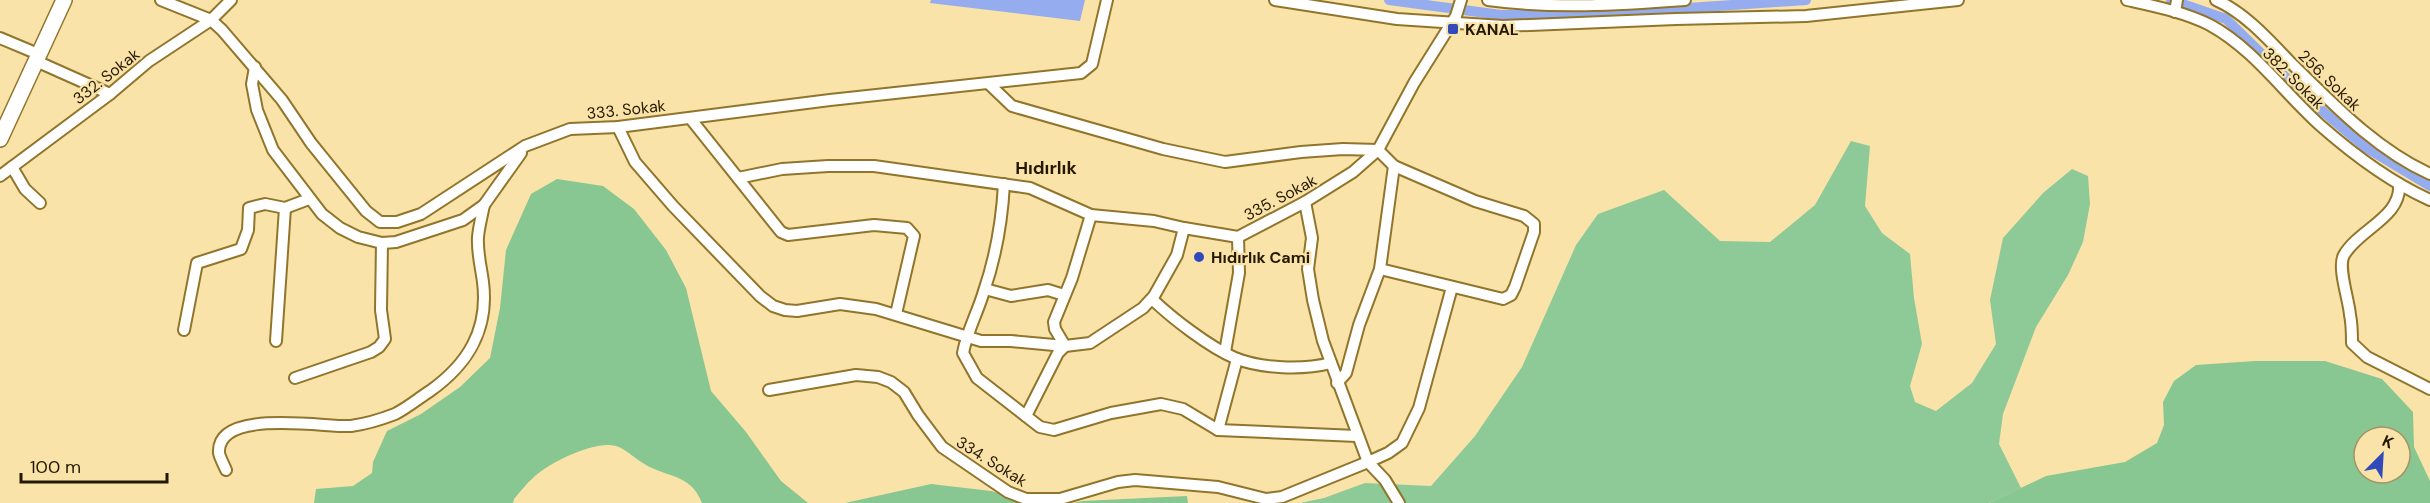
<svg xmlns="http://www.w3.org/2000/svg" width="2430" height="503" viewBox="0 0 2430 503" font-family="'DM Sans',sans-serif">
<style>
.green{fill:#8dca97}
.forest{fill:#88c692;fill-rule:evenodd}
.water{fill:#95adee}
.lines{fill:none;stroke-linecap:round;stroke-linejoin:round}
.canal{stroke:#95adee;stroke-width:10}
.street-casing{stroke:#90752b;stroke-width:14}
.secondary-casing{stroke:#90752b;stroke-width:18}
.street{stroke:#fff;stroke-width:10}
.secondary{stroke:#fff;stroke-width:15}
.poi-dot{fill:#304abb;stroke:#fae3a9;stroke-width:2}
.labels{text-anchor:middle;stroke-width:4.5;stroke-linejoin:round;paint-order:stroke}
.poi-label{font-size:16px;font-weight:bold;fill:#241900;stroke:#fae3a9;text-anchor:start}
.street-label{font-size:16px;fill:#241900;stroke:#fae3a9}
.neighbourhood-label{font-size:18px;font-weight:bold;fill:#241900;stroke:#fae3a9}
</style>
<rect width="100%" height="100%" fill="#fae3a9"/>
<path class="green" d="M1851,141l19,5 -5,60 17,27 28,21 4,44 8,46 -12,42 5,16 21,9 36,-28 24,-39 -6,-44 13,-62 40,-45 29,-24 16,7 2,28 -7,38 -15,33 -32,52 -33,87 -4,30 22,44 -32,15h-689l24,-5 41,-15 66,3 44,-50 47,-69 54,-122 22,-31 66,-24 56,51 50,1 45,-37z"/>
<g class="forest">
<path d="M557,179l46,7 31,23 32,41 20,38 25,103 35,41 35,49 27,22h-106c-10,-26 -28,-25 -50,-35 -12,-5 -20,-14 -31,-20 -20,-12 -73,15 -88,30 -7,6 -13,14 -19,21l-1,4h-199l2,-14 37,-3 19,-13 1,-11 14,-31 34,-17 39,-27 30,-29 10,-50 6,-58 25,-56z"/>
<path d="M2255,361h70l57,18 31,33 1,35 16,34v22h-441l57,-27 79,-14 32,-19 7,-18 -1,-23 11,-21 22,-16zM2364,437h36v36h-36z"/>
<path d="M931,484l60,7 40,12h-186z"/>
<path d="M1187,496l1,7h-115l10,-2z"/>
</g>
<path class="water" d="M931,0h154l-5,21 -150,-18z"/>
<g class="lines">
<g class="canal">
<path d="M1389,0l112,15 157,-5 148,-10"/>
<path d="M2171,0l55,19 79,77 60,51 65,39"/>
</g>
<g class="street-casing">
<g id="street">
<path d="M161,0l50,20 11,10 60,70 29,43 55,68 14,11h17l24,-8 104,-68 45,-17 48,-2 212,-27 251,-27 11,-9 15,-64"/>
<path d="M1275,0l122,19 106,7 173,-7 130,-3 152,-16"/>
<path d="M1488,0c66,9 130,5 197,0"/>
<path d="M2127,0c27,6 57,12 83,25 44,24 74,68 111,101 33,29 69,56 109,74"/>
<path d="M2216,0c29,13 52,39 74,62 42,41 85,87 140,112"/>
<path d="M2175,12l2,-12"/>
<path d="M0,38l31,13"/>
<path d="M36,61l74,33"/>
<path d="M255,67l-3,17 5,26 16,40 49,64 18,14 18,9 24,6 14,-1 67,-22 21,-15 37,-52"/>
<path d="M989,84l23,22 151,43 62,13 76,-10 42,-3 35,1 16,16 81,35 49,15 10,8v8l-19,55 -4,8 -8,4 -123,-30"/>
<path d="M690,118l91,114 7,3 86,-10 33,3 7,8 -18,78"/>
<path d="M618,127l17,35 38,44 87,90 13,10 12,4 12,1 43,-7 36,5 105,32h30l54,5 25,-3 53,-35 11,-12 23,-41 7,-27 54,9 67,-35 48,-30 25,-22 36,-67 42,-67 5,-16"/>
<path d="M12,167l13,22 15,14"/>
<path d="M0,176l110,-82 39,-33 62,-41 20,-20"/>
<path d="M738,178l44,-9 46,-3h46l156,22 61,27 63,6 30,7"/>
<path d="M1004,184c-2,37 -8,72 -20,107 -6,21 -17,40 -21,62l14,25 63,49 14,3 57,-17 50,-9 22,5 35,21 139,6"/>
<path d="M2399,184c3,33 -40,45 -55,71 -7,12 5,45 6,60 2,9 2,18 2,28l15,14 63,32"/>
<path d="M1305,202l7,36 -4,31 5,31 10,41 45,121 17,18 14,23"/>
<path d="M985,289l26,7 37,-6 16,5"/>
<path d="M1152,299c20,19 57,48 83,59 27,11 68,12 96,5"/>
<path d="M184,330l13,-67 44,-14 7,-19 1,-22 16,-4 20,4 24,-9"/>
<path d="M276,341l9,-133"/>
<path d="M1225,352l14,-79 -1,-36"/>
<path d="M295,378l76,-26 8,-5 6,-8 -4,-29 1,-67"/>
<path d="M1337,383l9,-10 13,-48 21,-56 14,-103"/>
<path d="M769,390l87,-15 22,2 13,5 13,10 14,23 24,32 66,45 18,7h34l58,-17 17,-2 83,7 48,12 16,-2 86,-35 20,-9 14,-10 17,-35 33,-121"/>
<path d="M1026,416l32,-63 7,-7 -10,-17 -1,-7 18,-44 19,-63"/>
<path d="M1218,430l19,-71"/>
<path d="M226,470c-2,-5 -6,-12 -7,-17 -3,-46 108,-25 132,-27 15,-2 31,-7 44,-12 12,-6 24,-16 35,-23 38,-27 59,-61 53,-109 -2,-15 -6,-30 -5,-45 1,-11 4,-22 6,-32"/>
</g>
</g>
<g class="secondary-casing">
<path id="secondary" d="M0,139l64,-139"/>
</g>
<use href="#street" class="street"/>
<use href="#secondary" class="secondary"/>
</g>
<g class="poi-dot">
<rect x="1447" y="23" width="12" height="12" rx="3"/>
<circle cx="1199" cy="257" r="6"/>
</g>
<g class="labels">
<g class="poi-label">
<text x="1465" y="35">KANAL</text>
<text x="1211" y="263">Hıdırlık Cami</text>
</g>
<g class="street-label">
<text transform="translate(106 76) rotate(-38)" y="6">332. Sokak</text>
<text transform="translate(2294 78) rotate(45)" y="6">382. Sokak</text>
<text transform="translate(2330 80) rotate(44)" y="6">256. Sokak</text>
<text transform="translate(626 109) rotate(-6)" y="6">333. Sokak</text>
<text transform="translate(1280 197) rotate(-28)" y="6">335. Sokak</text>
<text transform="translate(992 461) rotate(32)" y="6">334. Sokak</text>
</g>
<g class="neighbourhood-label">
<text x="1046" y="174">Hıdırlık</text>
</g>
</g>
<g transform="translate(2382 455) rotate(24)"><circle r="28" fill="#fae3a9" stroke="#a49265" stroke-width="1.5"/>
<path d="M0-4.5L10 22L0 15L-10 22Z" fill="#304abb"/>
<text y="-9" font-size="16" font-weight="bold" text-anchor="middle" fill="#241900">K</text>
</g>
<path d="M21 473v9h146v-9" fill="none" stroke="#241900" stroke-width="3"/>
<text x="30" y="473" font-size="18" fill="#241900" stroke="#fae3a9" stroke-width="4.5" paint-order="stroke">100 m</text>
</svg>
